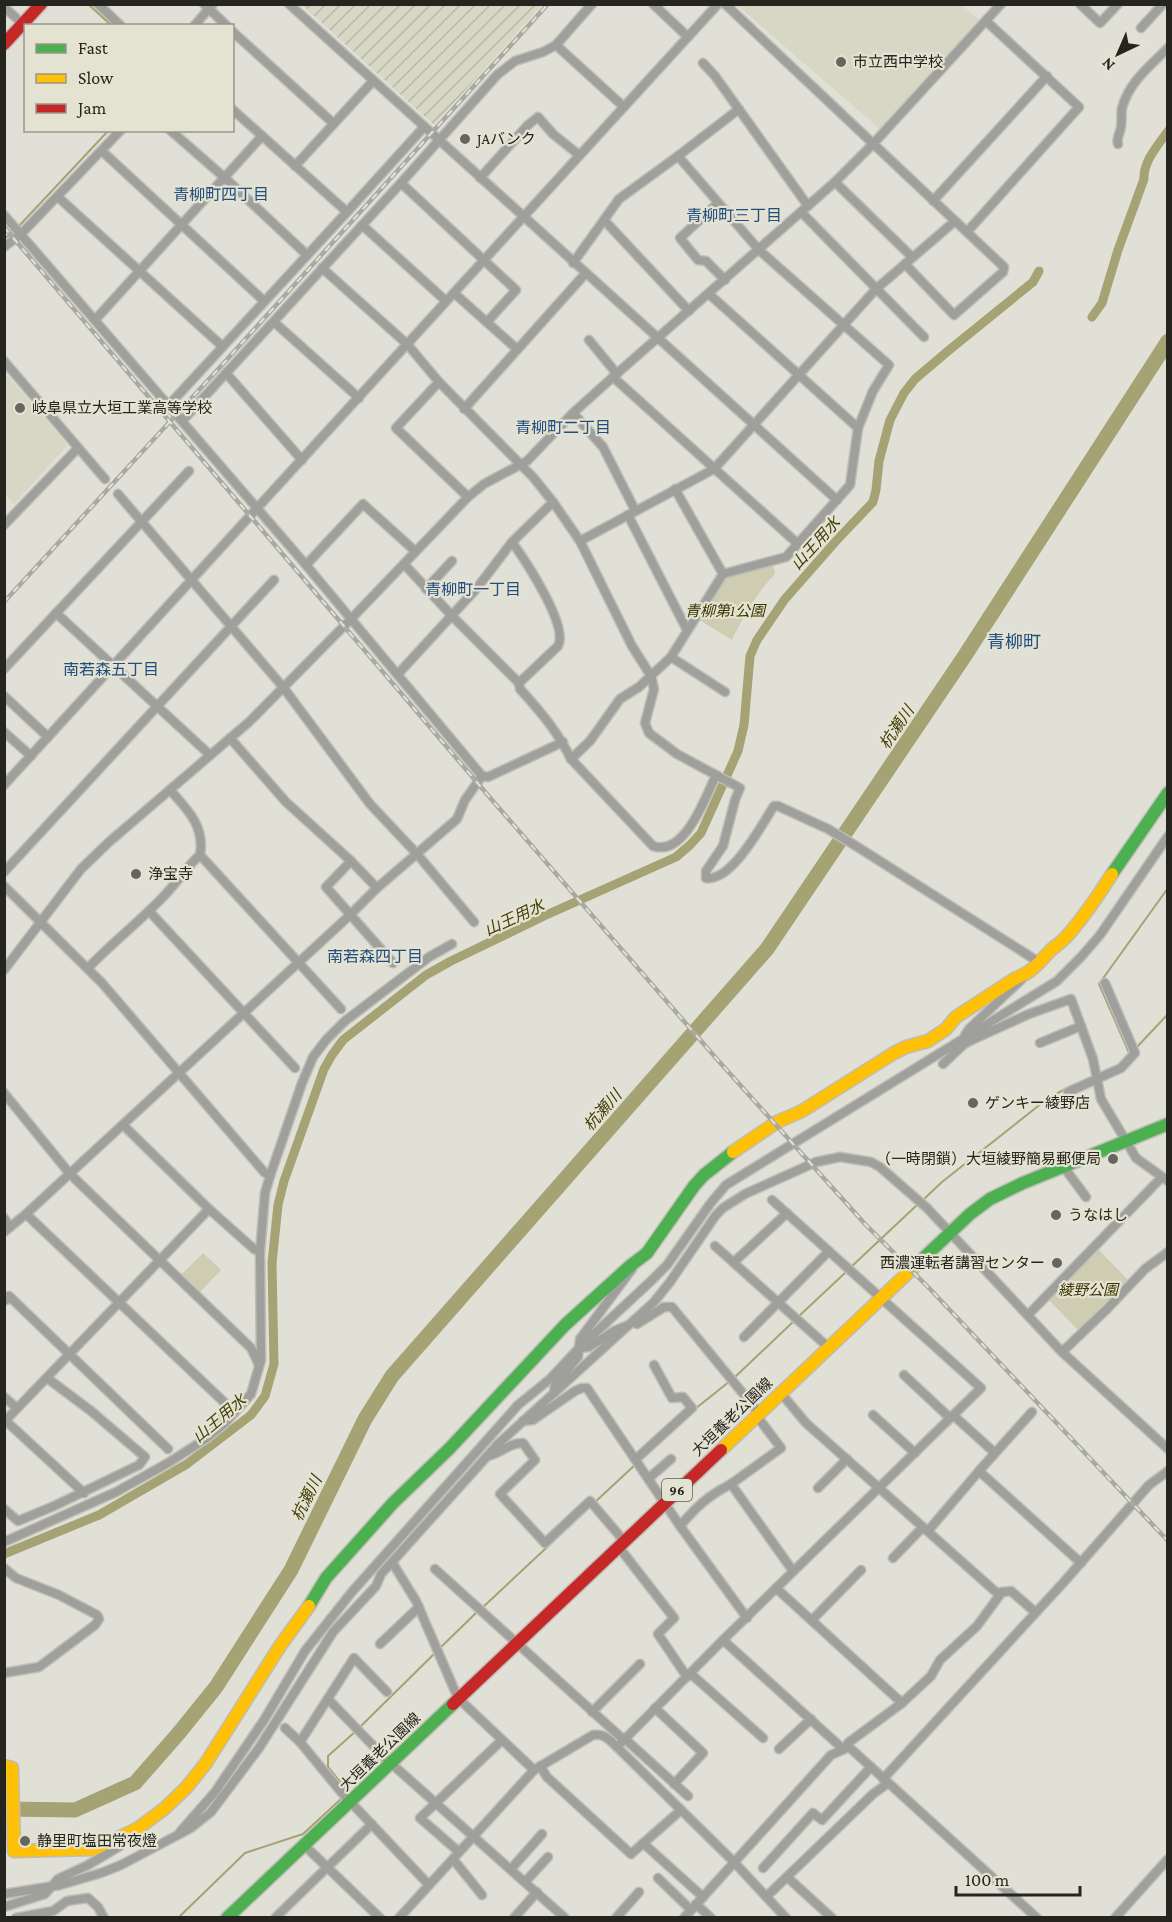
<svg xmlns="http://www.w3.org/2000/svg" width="1172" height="1922" viewBox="0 0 1172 1922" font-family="'Crimson Pro','Noto Sans JP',serif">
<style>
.built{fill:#d7d7c5}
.industrial{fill:url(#industrial-furrows)}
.park{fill:#cecdb1}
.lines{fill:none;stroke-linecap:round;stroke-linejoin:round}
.stream{stroke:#a5a274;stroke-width:2}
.canal{stroke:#a5a274;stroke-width:9}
.river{stroke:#a5a274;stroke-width:15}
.street-casing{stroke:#bebdb6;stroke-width:11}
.fast-casing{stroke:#bebdb6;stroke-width:15}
.slow-casing{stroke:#bebdb6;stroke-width:15}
.jam-casing{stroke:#bebdb6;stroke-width:15}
.street{stroke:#9f9f9b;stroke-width:8}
.fast{stroke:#4caf50;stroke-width:12}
.slow{stroke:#ffc107;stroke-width:12}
.jam{stroke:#c62828;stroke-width:12}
.rail-casing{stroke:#a9a9a3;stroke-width:4.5}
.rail{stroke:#e4e3d2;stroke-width:2;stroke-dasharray:7;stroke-linecap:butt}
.poi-dot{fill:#66665e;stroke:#e4e3d2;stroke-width:2}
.labels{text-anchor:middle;stroke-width:4.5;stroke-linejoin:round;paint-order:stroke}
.shield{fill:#e4e3d2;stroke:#5e5d54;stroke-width:1.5}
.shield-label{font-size:14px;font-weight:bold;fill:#25241e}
.poi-label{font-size:15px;fill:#25241e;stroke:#e4e3d2;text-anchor:start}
.park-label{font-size:15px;font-style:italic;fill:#3a3602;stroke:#e4e3d2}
.street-label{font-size:15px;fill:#25241e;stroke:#e4e3d2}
.neighbourhood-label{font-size:16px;fill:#224d81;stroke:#e4e3d2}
.water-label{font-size:16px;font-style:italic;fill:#423e0c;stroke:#e4e3d2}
.quarter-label{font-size:18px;fill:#224d81;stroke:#e4e3d2}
</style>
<defs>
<pattern id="industrial-furrows" width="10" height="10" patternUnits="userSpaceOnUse" patternTransform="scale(1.5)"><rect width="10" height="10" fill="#d7d7c5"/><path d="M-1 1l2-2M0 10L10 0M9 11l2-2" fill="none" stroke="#b8b8a9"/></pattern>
</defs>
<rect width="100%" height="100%" fill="#e0e0d6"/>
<g class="built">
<path d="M737,5h225l19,17 -100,108z"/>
<path d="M4,372l62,71v4l-52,57 -9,-9z"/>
</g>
<path class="industrial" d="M302,5h240l-108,120z"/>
<g class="park">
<path d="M773,564l2,10c-19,20 -31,41 -43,66l-34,-21 26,-43z"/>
<path d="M1098,1249l30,31 -50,50 -29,-30z"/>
<path d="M203,1253l18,17 -23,24 -18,-18z"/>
</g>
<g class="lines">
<g class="stream">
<path d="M88,4l24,22"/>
<path d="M18,227l91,-97"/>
<path d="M4,239l10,-8"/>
<path d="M1136,1048l32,-34"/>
<path d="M1130,1055l-31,-71 69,-96"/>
<path d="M923,1200l19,-18 105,-83 20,-11"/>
<path d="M850,1268l68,-64"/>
<path d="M798,1317l48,-45"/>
<path d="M695,1409l40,-32 59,-56"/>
<path d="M640,1460l12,-10"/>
<path d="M594,1503l42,-39"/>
<path d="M482,1608l108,-101"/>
<path d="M439,1649l39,-38"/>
<path d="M360,1727l75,-74"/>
<path d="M344,1793l2,-4 -18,-22v-11l28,-25"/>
<path d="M178,1918l67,-65 58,-19 39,-36"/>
</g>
<g class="canal">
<path d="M1092,317l10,-14 16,-53 26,-71c-1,-17 14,-34 24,-48"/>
<path d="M4,1554l95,-39 88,-51 64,-49 14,-19 9,-32 -2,-101 6,-58 6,-24 40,-112 8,-14 11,-15 83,-65 25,-14 93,-45 132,-59 14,-12 11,-12 37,-82 6,-26 6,-69 7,-16 28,-41 51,-58 37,-39 3,-12 3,-29 11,-41 14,-27 11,-14 33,-28 85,-69 6,-11"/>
</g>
<path class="river" d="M4,1809l71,1 60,-27 43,-49 38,-47 75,-117 74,-151 27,-43 375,-427 197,-292 204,-316"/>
<g class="street-casing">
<g id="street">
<path d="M98,4l23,22"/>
<path d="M204,4l23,22"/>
<path d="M289,4l548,496"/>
<path d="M653,4l35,33"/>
<path d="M725,4l279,263 -1,5 -49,43 -49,-51"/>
<path d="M1080,4l20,19 18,-19"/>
<path d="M4,7l21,19"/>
<path d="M194,26l19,-22"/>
<path d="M1141,28l22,-24"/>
<path d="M232,31l101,92"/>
<path d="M556,45l68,62"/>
<path d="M703,63l12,13 93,130"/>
<path d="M232,109l115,103"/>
<path d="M170,130l55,48 82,77"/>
<path d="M1118,144c-2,-7 2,-10 3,-17 1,-7 0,-13 1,-19 7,-26 28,-42 46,-60"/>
<path d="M103,152l161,149"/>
<path d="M678,156l61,-47"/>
<path d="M295,166l78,-85"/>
<path d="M480,178l48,-53 10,-8 15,17 26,21"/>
<path d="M835,182l77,75"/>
<path d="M401,183l115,107 -29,32"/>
<path d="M58,197l164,149"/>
<path d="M933,201l114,-125"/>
<path d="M718,203l-38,35 18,22 8,1 19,19"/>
<path d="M801,212l123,125"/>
<path d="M4,215l302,350 176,211"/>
<path d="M604,220l85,91"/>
<path d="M362,225l84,76"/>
<path d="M967,232l112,-125 -93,-86"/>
<path d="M4,247l17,-13 100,-104"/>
<path d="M322,268l85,76 32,38 94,95 20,25 27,39 52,105 19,30 3,13 -9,34 4,10 28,21 63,34 -5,12 -12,46 -17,25v7c26,4 56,-54 68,-72h4l50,23 28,17 178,113 7,3"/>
<path d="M454,293l63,56"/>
<path d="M709,294l149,134"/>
<path d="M95,320l167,-184"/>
<path d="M274,322l85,76"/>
<path d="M589,340l28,34"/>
<path d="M4,361l101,118"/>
<path d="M226,373l76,87"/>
<path d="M613,377l185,167"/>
<path d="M439,382l-43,46 72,69"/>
<path d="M169,405l178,-193 77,-85"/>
<path d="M464,409l121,-135"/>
<path d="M573,413l30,34 32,63"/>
<path d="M182,421l219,-238 96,-108 18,-14 28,-9 13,-7 36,-41"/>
<path d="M675,489l48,85"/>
<path d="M118,494l165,193 87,117 47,50 57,68"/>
<path d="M628,515l59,115"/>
<path d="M4,525l74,-77"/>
<path d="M580,541l134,-72 162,-180 79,-68"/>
<path d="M404,564l48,52 67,67 39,-37c11,-20 -33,-86 -46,-104"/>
<path d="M306,565l57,-61 52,47"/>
<path d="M426,589l26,-28"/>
<path d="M56,613l154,142"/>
<path d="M671,657l54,35"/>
<path d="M4,669l185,-198"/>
<path d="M398,674l79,-86 35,-46 41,-40"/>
<path d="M519,683l1,6c20,22 38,43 51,70l82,87c32,11 53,-50 63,-71"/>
<path d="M4,696l44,41"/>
<path d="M4,732l27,24"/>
<path d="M230,738l56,64 65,59 26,27"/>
<path d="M571,759l19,-18 30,-42 19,-12 32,-30 52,-83 63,-17 64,-72 8,-57 15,-37 16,-26 -130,-115 -81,-94 -59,43 -46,64"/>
<path d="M482,776l6,1 75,-35"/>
<path d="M4,785l714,-781"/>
<path d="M170,790c17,19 35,36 30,65l141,154"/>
<path d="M351,861l-25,26 67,76"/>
<path d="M4,872l270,-292"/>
<path d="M4,886l98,97 162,189 6,4 -5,17 -5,59 1,108 -10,34 -27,30 -17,14 -39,25 -52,29 -112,50"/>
<path d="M149,911l146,157"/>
<path d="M88,968c24,-25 51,-46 75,-71 14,-14 23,-30 37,-42"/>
<path d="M4,970l77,-101 28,-27 140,-120 102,-103 117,-122 16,-13 43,-23 46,-48 40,-36 222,-195 38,-38 128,-140"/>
<path d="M965,1035l4,-6 53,-50"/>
<path d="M1040,1043l41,-17"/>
<path d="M943,1064l21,-20 10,-5 55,-25 42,-15 22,60 8,40 35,59 32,23"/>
<path d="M1068,1092l53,-24 14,-15 -30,-70"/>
<path d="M4,1093l66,81 181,174 8,17"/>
<path d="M1063,1166l23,31"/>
<path d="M270,1176l32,-93 11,-26 13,-17 19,-19 84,-64 23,-13"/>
<path d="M209,1209l45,40 6,3"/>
<path d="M26,1214l200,190 -2,10 -9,14"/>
<path d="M4,1218l6,9"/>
<path d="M4,1232l22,-18 324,-299 27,-27 80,-69 8,-19 17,-24"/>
<path d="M715,1246l113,101"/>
<path d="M734,1262l53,-49"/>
<path d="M4,1298l2,2 3,-4 159,153"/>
<path d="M1028,1315l134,-138"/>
<path d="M637,1324l27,-17h8l87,106"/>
<path d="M744,1337l85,-86"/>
<path d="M579,1347l1,-8 52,-70"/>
<path d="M1062,1352l45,-43 38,-40 23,-17"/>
<path d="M904,1375l46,43"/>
<path d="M780,1392l26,31 191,170 14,-2 24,21"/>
<path d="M554,1393l1,-8 23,-28 1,-9 10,-1 25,-16 12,-5"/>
<path d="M4,1397l13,11"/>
<path d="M1032,1412l-53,59 102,92"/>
<path d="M756,1415l25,33 -50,36 62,87"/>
<path d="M873,1415l42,38"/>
<path d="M953,1415l42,38"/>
<path d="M6,1421l78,72"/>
<path d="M523,1421l10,-1 42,-29 7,-3h5l93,138 67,92"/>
<path d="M4,1422l205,-213 -86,-84"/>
<path d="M488,1456c14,-3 20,-13 35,-13l12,17 -35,34 45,49 45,-42 34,40"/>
<path d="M636,1459l56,-51 -9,-11 -11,1 -18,-33"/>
<path d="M649,1478l22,-19"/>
<path d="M818,1488l29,-29"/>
<path d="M4,1509l14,12 36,-15 85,-41 6,-8 -54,-46 -44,-33"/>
<path d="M680,1526c17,-20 28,-30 51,-42"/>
<path d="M928,1531l51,-60"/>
<path d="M618,1546l56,72 -16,16 29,43"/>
<path d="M893,1558l30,-31"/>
<path d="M392,1562l24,39 42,97 76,72"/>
<path d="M4,1568l12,10 43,17 38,20 2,4 -4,6 -56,42 -35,6"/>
<path d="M435,1569l189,171"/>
<path d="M776,1588l126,115"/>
<path d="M812,1620l49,-50"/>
<path d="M723,1640l120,109"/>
<path d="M380,1644l39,-37"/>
<path d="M690,1673l73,65"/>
<path d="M328,1699l56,58 181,161"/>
<path d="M655,1708l48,45 -29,31"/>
<path d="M592,1712l48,-48"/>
<path d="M285,1728l15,14 42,51 87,92"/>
<path d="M625,1739l63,57"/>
<path d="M300,1742l54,-84 33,34"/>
<path d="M617,1747l106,-107 258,-252 -209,-188"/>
<path d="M846,1747l2,-4 54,-40 29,-27 9,-16 37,-34 25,-34"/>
<path d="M779,1749l32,-30"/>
<path d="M540,1766l7,11 84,77 50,-44"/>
<path d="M883,1779l180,-196 86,-98 19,-14"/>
<path d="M180,1832l35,-40 49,-72 41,-69 46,-58 167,-188 32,-26 29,-31 72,-67 16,-16 43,-61 16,-19 331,-204 24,-24 19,-22 68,-99"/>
<path d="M643,1843l60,54"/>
<path d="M304,1845l76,73"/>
<path d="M459,1852l-39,-34 82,-78"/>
<path d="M453,1859l29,36"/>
<path d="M763,1868l50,-55 9,7 49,-53"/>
<path d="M511,1869l31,-35"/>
<path d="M787,1877l45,41"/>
<path d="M658,1878l33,32"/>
<path d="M525,1882l23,-25"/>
<path d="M4,1894l56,-9 41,-12 20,-8 70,-37 20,-16 48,-64 74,-116 43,-46 5,-12 11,-12 106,-118 156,-142 16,-20 46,-67 7,-7 22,-14 71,-32 24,-5 31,5 9,5 47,41 135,144 106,97"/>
<path d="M767,1896l106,-102 15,-11"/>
<path d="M696,1904l15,14"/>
<path d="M4,1907l41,-13 13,-15 30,-14 32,-19 2,-3 -1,-6"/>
<path d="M276,1917l96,-93"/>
<path d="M16,1918l37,-7 14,-10 21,-3 10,9 6,11"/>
<path d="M399,1918l135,-148 59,-35c12,-2 16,5 24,12l117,115 52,56"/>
<path d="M514,1918l23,-26"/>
<path d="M616,1918l23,-26"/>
<path d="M684,1918l147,-163 18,-8 188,171"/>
<path d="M1115,1918l53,-59"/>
</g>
</g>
<g class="fast-casing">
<g id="fast">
<path d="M1112,874l56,-81"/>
<path d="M914,1267l56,-53 20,-15 33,-16 145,-59"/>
<path d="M309,1606l17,-28 67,-75 57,-55 115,-123 65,-59 17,-13 47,-67 10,-11 29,-23"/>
<path d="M227,1918l226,-214"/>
</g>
</g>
<g class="slow-casing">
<g id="slow">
<path d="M733,1152l44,-30 25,-11 92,-58 12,-6 22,-6 18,-12 10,-12 60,-39c15,-5 23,-15 33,-26 6,-6 13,-10 18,-16 17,-19 31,-40 45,-62"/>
<path d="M721,1450l193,-183"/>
<path d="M4,1766l8,2 2,83 80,-2 43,-20 27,-20 22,-21 20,-25 74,-117 29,-40"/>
</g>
</g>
<g class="jam-casing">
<g id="jam">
<path d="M4,44l37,-40"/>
<path d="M453,1704l268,-254"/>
</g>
</g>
<use href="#street" class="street"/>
<use href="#fast" class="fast"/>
<use href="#slow" class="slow"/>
<use href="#jam" class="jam"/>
<g class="rail-casing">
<g id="rail">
<path d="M4,227l488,573 223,257 150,167 65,65 238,252"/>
<path d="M4,602l218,-237 326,-361"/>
</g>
</g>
<use href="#rail" class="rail"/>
</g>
<g class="poi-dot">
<circle cx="841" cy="62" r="6"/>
<circle cx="465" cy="139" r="6"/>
<circle cx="20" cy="408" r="6"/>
<circle cx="136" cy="874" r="6"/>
<circle cx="973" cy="1103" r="6"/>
<circle cx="1113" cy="1159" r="6"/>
<circle cx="1056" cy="1215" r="6"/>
<circle cx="1057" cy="1263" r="6"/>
<circle cx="25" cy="1841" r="6"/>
</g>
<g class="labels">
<rect class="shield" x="662" y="1479" width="30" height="22" rx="4.5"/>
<g class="shield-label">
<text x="677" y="1495">96</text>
</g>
<g class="poi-label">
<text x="853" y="67">市立西中学校</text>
<text x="477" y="144">JAバンク</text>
<text x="32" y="413">岐阜県立大垣工業高等学校</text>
<text x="148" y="879">浄宝寺</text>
<text x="985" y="1108">ゲンキー綾野店</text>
<text x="1101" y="1164" text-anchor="end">（一時閉鎖）大垣綾野簡易郵便局</text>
<text x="1068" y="1220">うなはし</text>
<text x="1045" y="1268" text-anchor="end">西濃運転者講習センター</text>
<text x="37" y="1846">静里町塩田常夜燈</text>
</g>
<g class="park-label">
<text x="725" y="616">青柳第1公園</text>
<text x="1088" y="1295">綾野公園</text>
</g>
<g class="street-label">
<text transform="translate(732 1417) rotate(-44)" y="5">大垣養老公園線</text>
<text transform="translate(380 1752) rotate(-44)" y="5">大垣養老公園線</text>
</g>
<g class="neighbourhood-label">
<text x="221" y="200">青柳町四丁目</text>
<text x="734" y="221">青柳町三丁目</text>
<text x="563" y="433">青柳町二丁目</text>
<text x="473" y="595">青柳町一丁目</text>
<text x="111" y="675">南若森五丁目</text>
<text x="375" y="962">南若森四丁目</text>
</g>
<g class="water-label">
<text transform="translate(815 543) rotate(-48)" y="6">山王用水</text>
<text transform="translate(896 727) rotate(-56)" y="6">杭瀬川</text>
<text transform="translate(514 917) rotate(-25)" y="6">山王用水</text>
<text transform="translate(602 1110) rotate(-49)" y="6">杭瀬川</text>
<text transform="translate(219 1418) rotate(-40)" y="6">山王用水</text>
<text transform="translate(306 1498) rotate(-64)" y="6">杭瀬川</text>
</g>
<g class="quarter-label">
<text x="1014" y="648">青柳町</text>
</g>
</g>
<rect width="1172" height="1922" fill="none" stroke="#25241e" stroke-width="12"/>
<rect x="24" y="24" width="210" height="108" fill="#e4e3d2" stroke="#98978a" stroke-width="1.5"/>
<rect x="36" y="44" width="30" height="9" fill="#4caf50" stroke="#98978a" stroke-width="1.5"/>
<text x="78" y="54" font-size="18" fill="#25241e">Fast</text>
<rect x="36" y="74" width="30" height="9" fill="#ffc107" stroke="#98978a" stroke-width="1.5"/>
<text x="78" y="84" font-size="18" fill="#25241e">Slow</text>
<rect x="36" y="104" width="30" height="9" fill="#c62828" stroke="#98978a" stroke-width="1.5"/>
<text x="78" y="114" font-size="18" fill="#25241e">Jam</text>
<g transform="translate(1118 54) rotate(224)" stroke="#e4e3d2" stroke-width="4.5" paint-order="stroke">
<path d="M0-4.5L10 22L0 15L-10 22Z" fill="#25241e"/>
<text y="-9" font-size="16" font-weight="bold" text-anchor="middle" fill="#25241e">N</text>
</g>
<path d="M956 1886v9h124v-9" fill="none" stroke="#25241e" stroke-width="3"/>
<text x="965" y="1886" font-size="18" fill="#25241e" stroke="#e4e3d2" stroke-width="4.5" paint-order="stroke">100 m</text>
</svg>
